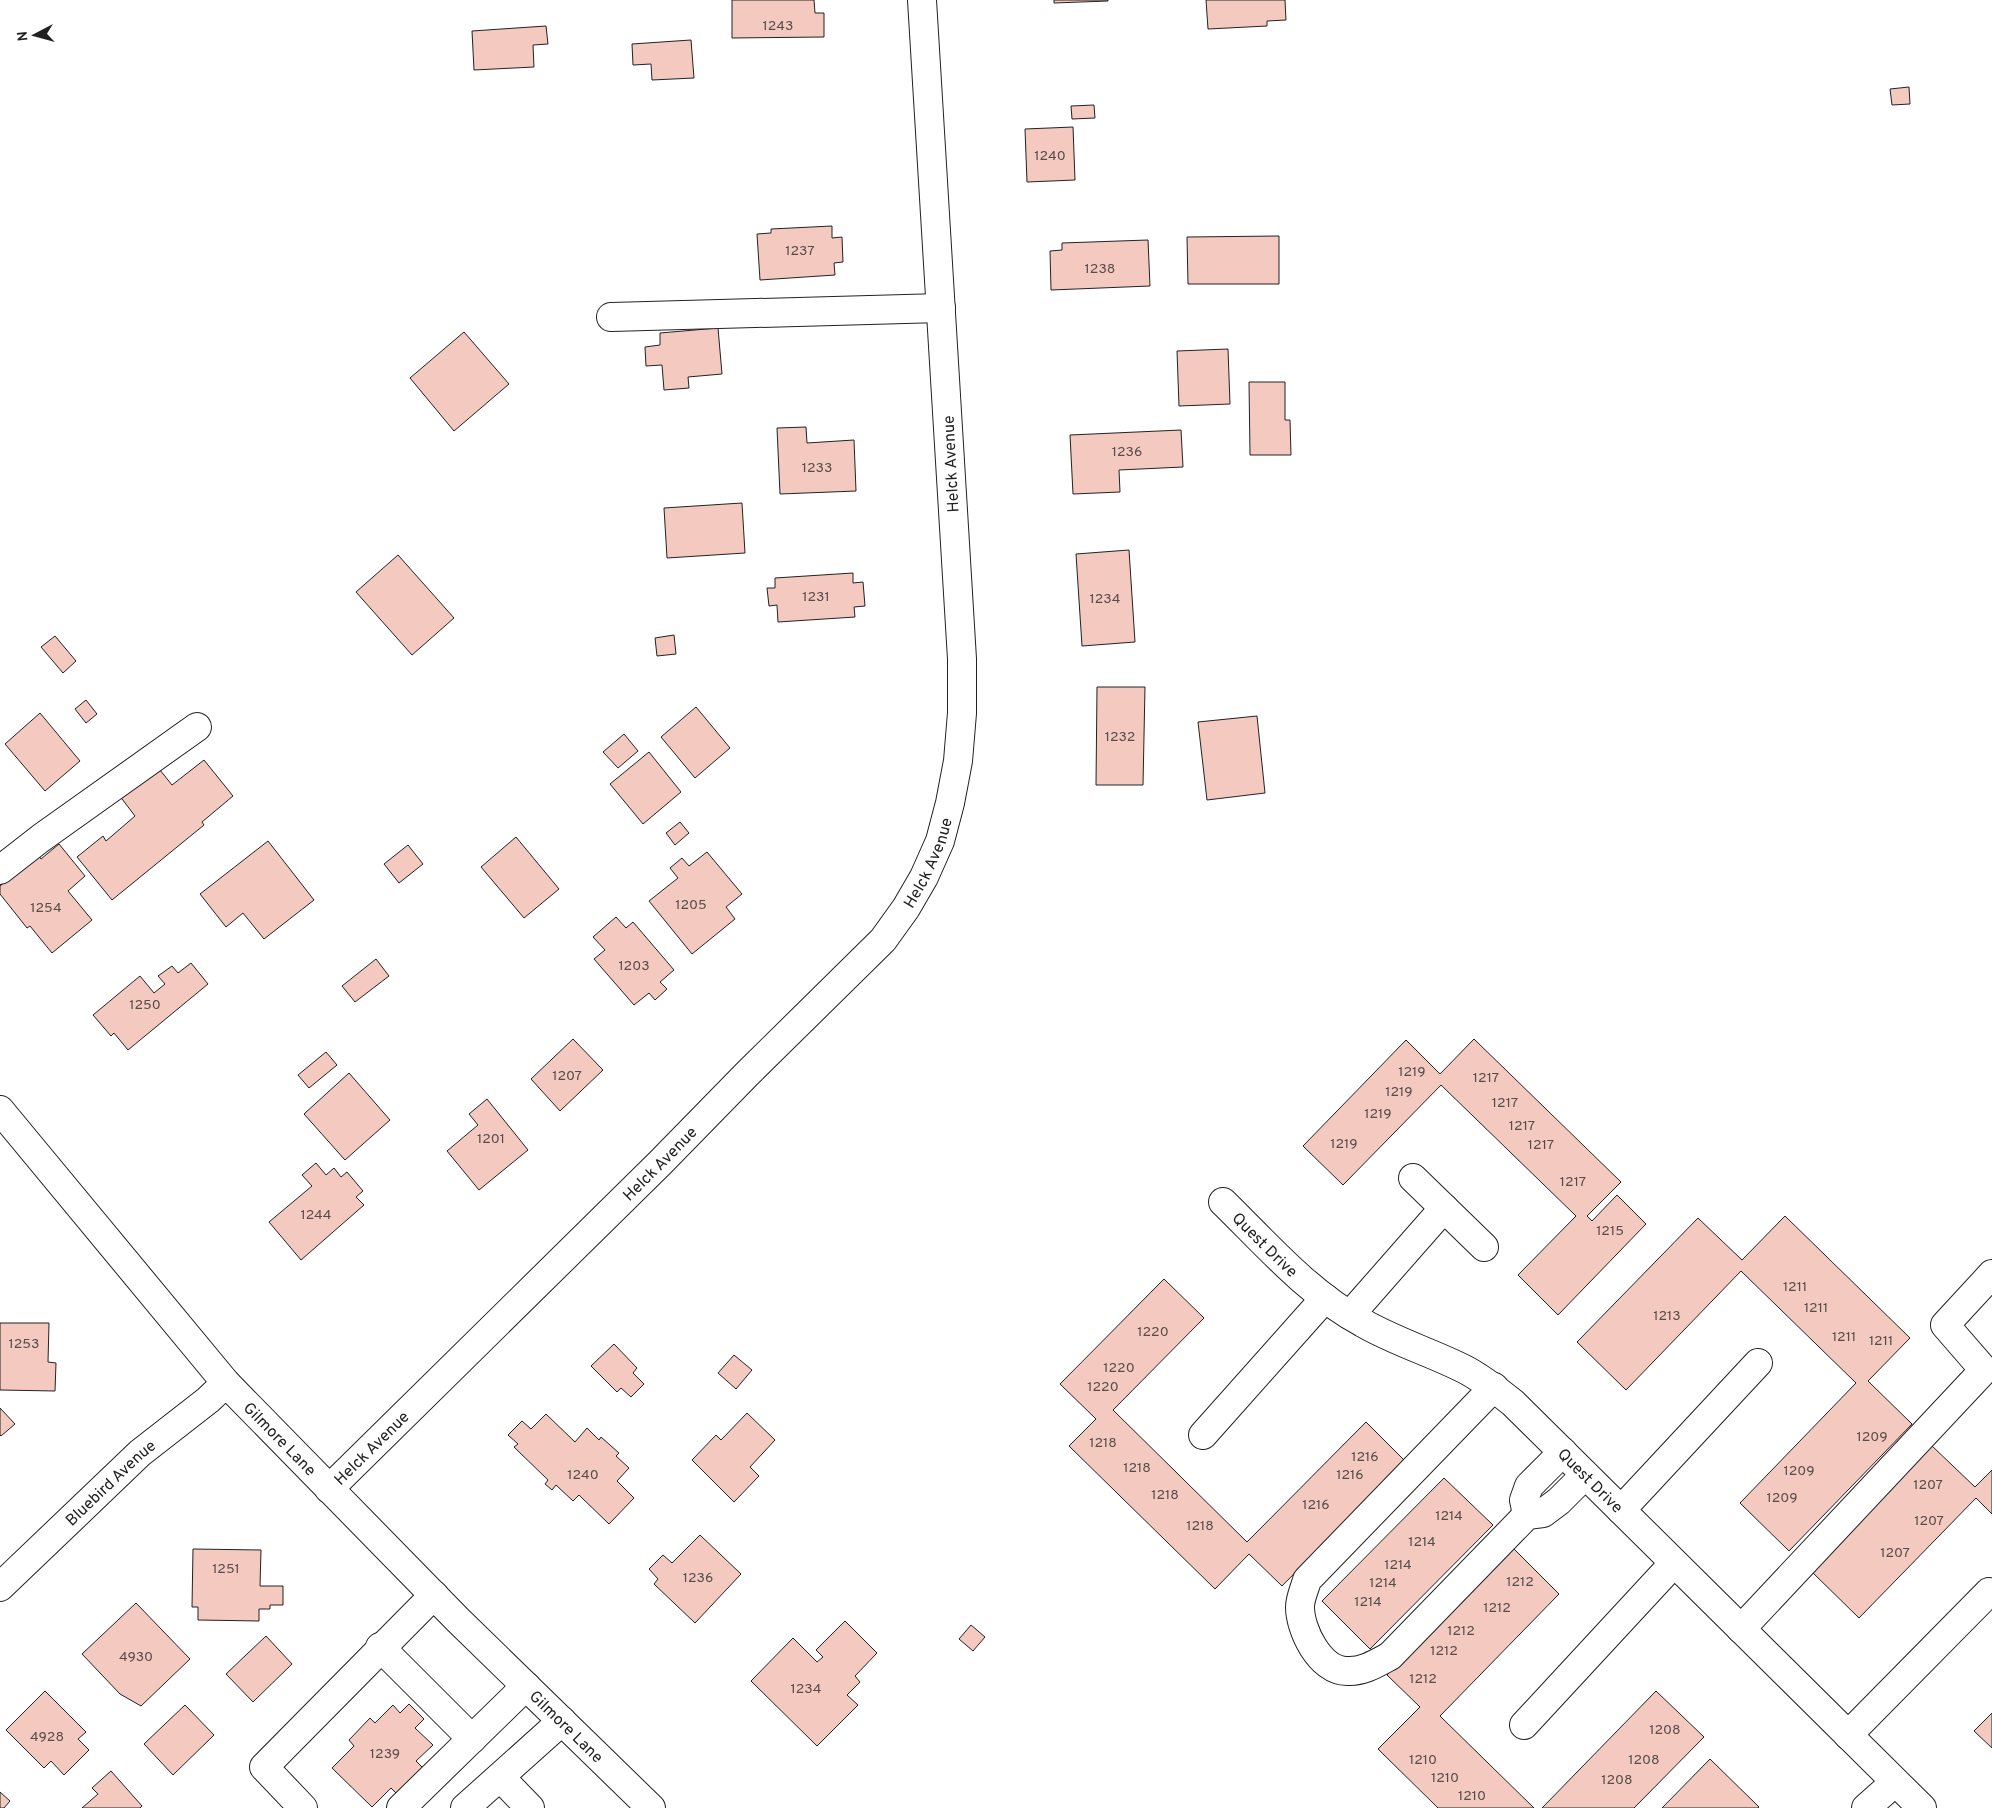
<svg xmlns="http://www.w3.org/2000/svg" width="1992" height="1808" viewBox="0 0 1992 1808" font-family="Overpass,sans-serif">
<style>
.building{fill:#f3c9c0;stroke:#222}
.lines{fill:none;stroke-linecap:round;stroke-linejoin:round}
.minor-casing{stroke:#222;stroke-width:30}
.minor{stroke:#fff;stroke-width:28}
.labels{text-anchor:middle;stroke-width:4;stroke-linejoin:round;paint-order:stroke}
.number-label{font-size:14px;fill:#564c4a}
.street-label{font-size:16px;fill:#222;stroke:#fff}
</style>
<rect width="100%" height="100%" fill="#fff"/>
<g class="building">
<path d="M732,0h82l1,13h9v24l-92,1z"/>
<path d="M1054,0h54v1l-54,2z"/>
<path d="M1206,0h79l1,20 -19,1v5l-59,3z"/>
<path d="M546,26l2,18 -15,1 1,22 -60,3 -2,-39z"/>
<path d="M691,40l3,38 -42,2 -1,-16 -18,1 -1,-21z"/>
<path d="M1909,87l1,17 -18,1 -2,-16z"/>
<path d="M1094,105l1,13 -23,1 -1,-13z"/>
<path d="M1073,127l2,53 -48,2 -2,-53z"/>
<path d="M832,226v12l10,-1 1,25 -9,1 1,12 -75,5 -3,-46 14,-1v-4z"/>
<path d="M1279,236v48h-91l-1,-47z"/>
<path d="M1148,240l2,46 -99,4 -1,-39 12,-1v-7z"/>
<path d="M718,328l4,46 -34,3 1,11 -25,2 -2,-25 -16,1 -1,-19 15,-2v-12z"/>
<path d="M464,332l45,52 -55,47 -44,-53z"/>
<path d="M1228,349l2,55 -51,2 -2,-55z"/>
<path d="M1249,382h36v38h5l1,35h-41z"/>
<path d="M806,427l1,16 47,-3 2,51 -76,3 -3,-66z"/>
<path d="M1181,430l2,37 -64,3 1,22 -47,2 -3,-59z"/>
<path d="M742,503l3,50 -78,5 -3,-50z"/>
<path d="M1129,550l6,92 -53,4 -6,-92z"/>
<path d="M398,555l56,63 -42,37 -56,-63z"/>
<path d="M853,573v10l10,-1 2,24 -11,1 1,10 -77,5 -1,-17 -8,1 -2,-18h8v-10z"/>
<path d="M674,635l2,19 -19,2 -2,-18z"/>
<path d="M55,636l21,25 -13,12 -22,-26z"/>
<path d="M1097,687h48l-2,98h-47z"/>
<path d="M86,700l11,14 -11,9 -11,-14z"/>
<path d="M696,707l34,41 -35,30 -34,-41z"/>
<path d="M40,713l40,48 -35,30 -40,-47z"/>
<path d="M1257,716l8,77 -58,7 -9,-78z"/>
<path d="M624,734l14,17 -20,17 -15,-16z"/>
<path d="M649,752l32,40 -38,32 -33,-40z"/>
<path d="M204,760l29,36 -31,26 2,3 -92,75 -35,-43 26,-21 3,5 29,-25 -16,-21 37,-30 16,20z"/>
<path d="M680,822l9,11 -14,12 -9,-12z"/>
<path d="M516,837l43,52 -35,29 -43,-51z"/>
<path d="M268,841l46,59 -50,39 -21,-26 -17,14 -26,-33z"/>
<path d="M59,844l26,32 -17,15 24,29 -40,33 -22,-27 -3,2 -27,-34v-8l38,-31 3,4z"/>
<path d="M408,845l15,19 -24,19 -15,-19z"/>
<path d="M707,852l35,42 -16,13 9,12 -43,35 -43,-53 29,-23 -8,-10 12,-10 7,8z"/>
<path d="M616,917l10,11 7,-6 41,48 -14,12 7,7 -12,11 -6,-7 -15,12 -40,-46 11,-9 -12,-13z"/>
<path d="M376,959l13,17 -34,26 -13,-16z"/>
<path d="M191,963l17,21 -80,66 -14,-17 -3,3 -18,-21 47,-39 14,17 11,-9 -7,-8 14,-10 6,7z"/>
<path d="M573,1039l30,31 -43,41 -29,-32z"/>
<path d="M1474,1039l147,143 -34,34 5,5 25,-26 29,29 -88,91 -40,-40 58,-59 -135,-131 -98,100 -40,-39 103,-106 34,34z"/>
<path d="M326,1052l11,13 -28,23 -11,-13z"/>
<path d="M349,1073l41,47 -45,40 -41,-46z"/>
<path d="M487,1099l41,51 -49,40 -32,-39 31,-26 -9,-11z"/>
<path d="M316,1163l10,12 8,-7 7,9 6,-5 16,19 -7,6 8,8 -63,55 -32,-38 43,-36 -10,-11z"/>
<path d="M1785,1216l125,122 -42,43 44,43 -123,127 -49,-48 116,-120 -115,-112 -115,119 -49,-48 121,-124 44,42z"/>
<path d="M1164,1279l40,39 -91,92 134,132 119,-120 39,39 -123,125 -33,-32 -34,35 -146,-143 27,-27 -36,-35z"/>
<path d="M0,1323h49l-1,39 8,1 -1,28 -55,-1z"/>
<path d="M614,1344l23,24 -4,5 11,11 -13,13 -10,-9 -4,4 -26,-26z"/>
<path d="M734,1355l18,15 -16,19 -18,-16z"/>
<path d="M0,1408l15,16 -14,12 -1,-1z"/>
<path d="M747,1413l28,27 -25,27 9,9 -25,26 -42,-42 24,-25 5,5z"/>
<path d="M546,1414l29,28 12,-14 12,12 2,-3 18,16 -3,3 13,12 -12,13 17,17 -25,26 -30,-29 -6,6 -17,-16 -4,5 -7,-6 3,-4 -34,-33 4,-3 -10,-9 14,-14 9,8z"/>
<path d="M1931,1445l44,42 17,-17v44l-16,-16 -117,120 -49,-48z"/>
<path d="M1444,1478l49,47 -123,124 -48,-48z"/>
<path d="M700,1535l41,39 -46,49 -41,-39 4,-5 -9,-10 14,-14 9,8z"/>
<path d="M1512,1547l47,47 -119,122 94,92h-96l-60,-59 42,-42 -33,-32z"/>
<path d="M193,1549l68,1 -1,36h23v19h-13v4h-11v12l-61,-1v-13h-6z"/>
<path d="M136,1603l54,56 -49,47 -21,-12 -38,-40z"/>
<path d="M845,1621l32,32 -22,23 5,6 -13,13 11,10 -41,41 -66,-65 42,-43 24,24 6,-5 -7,-7z"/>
<path d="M971,1625l14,12 -12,14 -14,-12z"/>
<path d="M266,1636l26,28 -39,38 -27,-28z"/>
<path d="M45,1691l41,41 -8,7 11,11 -25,25 -13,-14 -7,7 -38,-38z"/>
<path d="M1656,1691l48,46 -70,71h-92z"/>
<path d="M409,1704l15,15 -9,9 18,17 -17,16 8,8 -26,26 -7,-7 -19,19 -40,-39 22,-22 -5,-6 21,-22 5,5 18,-18 7,8z"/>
<path d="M185,1705l29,30 -41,40 -29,-31z"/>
<path d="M1992,1713v35l-18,-17z"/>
<path d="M1710,1759l49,48 -1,1h-96z"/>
<path d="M111,1771l31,35 -2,2h-58l16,-14 -6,-6z"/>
<path d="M0,1792l10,9 -6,7h-4z"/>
</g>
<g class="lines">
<g class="minor-casing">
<g id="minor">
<path d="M611,317l330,-9"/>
<path d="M0,870l41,-32 156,-111"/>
<path id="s1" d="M0,1110l226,273 232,237 193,188"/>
<path d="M1413,1178l71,69"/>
<path id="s2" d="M1223,1202c43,42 86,92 140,121 33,19 70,30 103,47 17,9 32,21 47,33l409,405"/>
<path d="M1350,1315l94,-107"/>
<path d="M1494,1387l-187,193c-2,8 -7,18 -7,27 0,23 20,64 47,64 16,1 30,-8 43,-15l137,-141 16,-2 16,-12 26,-26"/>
<path d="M1203,1435l122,-137"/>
<path id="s3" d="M329,1489l331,-326 87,-89 136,-134 23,-32 18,-31 16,-36 10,-38 8,-42 4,-48v-54l-40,-659"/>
<path d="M1621,1510l137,-147"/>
<path d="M1527,1515l-3,-15 5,-14 34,-34"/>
<path id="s4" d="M0,1587l140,-134 68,-53 18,-17"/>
<path d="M1741,1629l243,-259 -39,-45 47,-51"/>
<path d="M380,1647l92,92"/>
<path d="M1524,1725l150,-162"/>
<path d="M1848,1735l141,-143"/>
<path d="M500,1777l30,31"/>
<path d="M303,1808l-39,-41 170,-172"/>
<path d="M401,1808l125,-122"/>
<path d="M465,1808l97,-87"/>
<path d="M1866,1808l29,-26"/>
</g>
</g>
<use href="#minor" class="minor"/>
</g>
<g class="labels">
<g class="number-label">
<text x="778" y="30">1243</text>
<text x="1050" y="160">1240</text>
<text x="800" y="255">1237</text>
<text x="1100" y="273">1238</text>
<text x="1127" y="456">1236</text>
<text x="817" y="472">1233</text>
<text x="816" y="601">1231</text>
<text x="1105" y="603">1234</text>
<text x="1120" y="741">1232</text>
<text x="691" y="909">1205</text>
<text x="46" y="912">1254</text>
<text x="634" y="970">1203</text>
<text x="145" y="1009">1250</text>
<text x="1412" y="1076">1219</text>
<text x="567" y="1080">1207</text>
<text x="1486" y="1082">1217</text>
<text x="1399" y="1096">1219</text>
<text x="1505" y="1107">1217</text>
<text x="1378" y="1118">1219</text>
<text x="1522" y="1130">1217</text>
<text x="491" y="1143">1201</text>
<text x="1344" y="1148">1219</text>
<text x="1541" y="1149">1217</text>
<text x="1573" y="1186">1217</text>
<text x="316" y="1219">1244</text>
<text x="1610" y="1235">1215</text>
<text x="1795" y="1291">1211</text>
<text x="1816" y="1312">1211</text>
<text x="1667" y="1320">1213</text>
<text x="1153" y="1336">1220</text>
<text x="1844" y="1341">1211</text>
<text x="1881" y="1345">1211</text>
<text x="24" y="1348">1253</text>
<text x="1119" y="1372">1220</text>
<text x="1103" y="1391">1220</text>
<text x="1872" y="1441">1209</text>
<text x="1103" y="1447">1218</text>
<text x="1365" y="1461">1216</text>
<text x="1137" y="1472">1218</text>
<text x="1799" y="1475">1209</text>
<text x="583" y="1479">1240</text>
<text x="1350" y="1479">1216</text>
<text x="1928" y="1489">1207</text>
<text x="1165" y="1499">1218</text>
<text x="1782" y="1502">1209</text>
<text x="1316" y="1509">1216</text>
<text x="1449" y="1520">1214</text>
<text x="1929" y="1525">1207</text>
<text x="1200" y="1530">1218</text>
<text x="1422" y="1546">1214</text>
<text x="1895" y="1557">1207</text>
<text x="1398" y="1569">1214</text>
<text x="226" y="1573">1251</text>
<text x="698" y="1582">1236</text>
<text x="1520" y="1586">1212</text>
<text x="1383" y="1587">1214</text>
<text x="1368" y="1606">1214</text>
<text x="1497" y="1612">1212</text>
<text x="1461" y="1635">1212</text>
<text x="1444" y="1655">1212</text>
<text x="136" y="1661">4930</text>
<text x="1423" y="1683">1212</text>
<text x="806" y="1693">1234</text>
<text x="1665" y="1734">1208</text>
<text x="47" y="1741">4928</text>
<text x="385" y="1758">1239</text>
<text x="1423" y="1764">1210</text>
<text x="1644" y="1764">1208</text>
<text x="1445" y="1782">1210</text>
<text x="1617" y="1784">1208</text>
<text x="1472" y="1800">1210</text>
</g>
<g class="street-label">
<text transform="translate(950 464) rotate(-93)" y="6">Helck Avenue</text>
<text dy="6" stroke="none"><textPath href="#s3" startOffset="870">Helck Avenue</textPath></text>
<text dy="6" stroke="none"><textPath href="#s3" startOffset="464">Helck Avenue</textPath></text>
<text dy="6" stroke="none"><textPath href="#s2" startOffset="60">Quest Drive</textPath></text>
<text dy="6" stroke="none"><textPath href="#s1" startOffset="432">Gilmore Lane</textPath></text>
<text dy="6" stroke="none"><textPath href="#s3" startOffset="59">Helck Avenue</textPath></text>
<text dy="6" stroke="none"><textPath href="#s2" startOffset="466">Quest Drive</textPath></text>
<text dy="6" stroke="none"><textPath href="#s4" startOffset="152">Bluebird Avenue</textPath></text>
<text dy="6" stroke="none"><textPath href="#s1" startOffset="838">Gilmore Lane</textPath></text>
</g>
</g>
<g transform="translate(35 35) rotate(264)" stroke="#ffffff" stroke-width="4" paint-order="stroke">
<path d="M0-4L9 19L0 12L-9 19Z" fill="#222222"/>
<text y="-8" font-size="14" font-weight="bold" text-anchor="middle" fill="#222222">N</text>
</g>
</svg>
